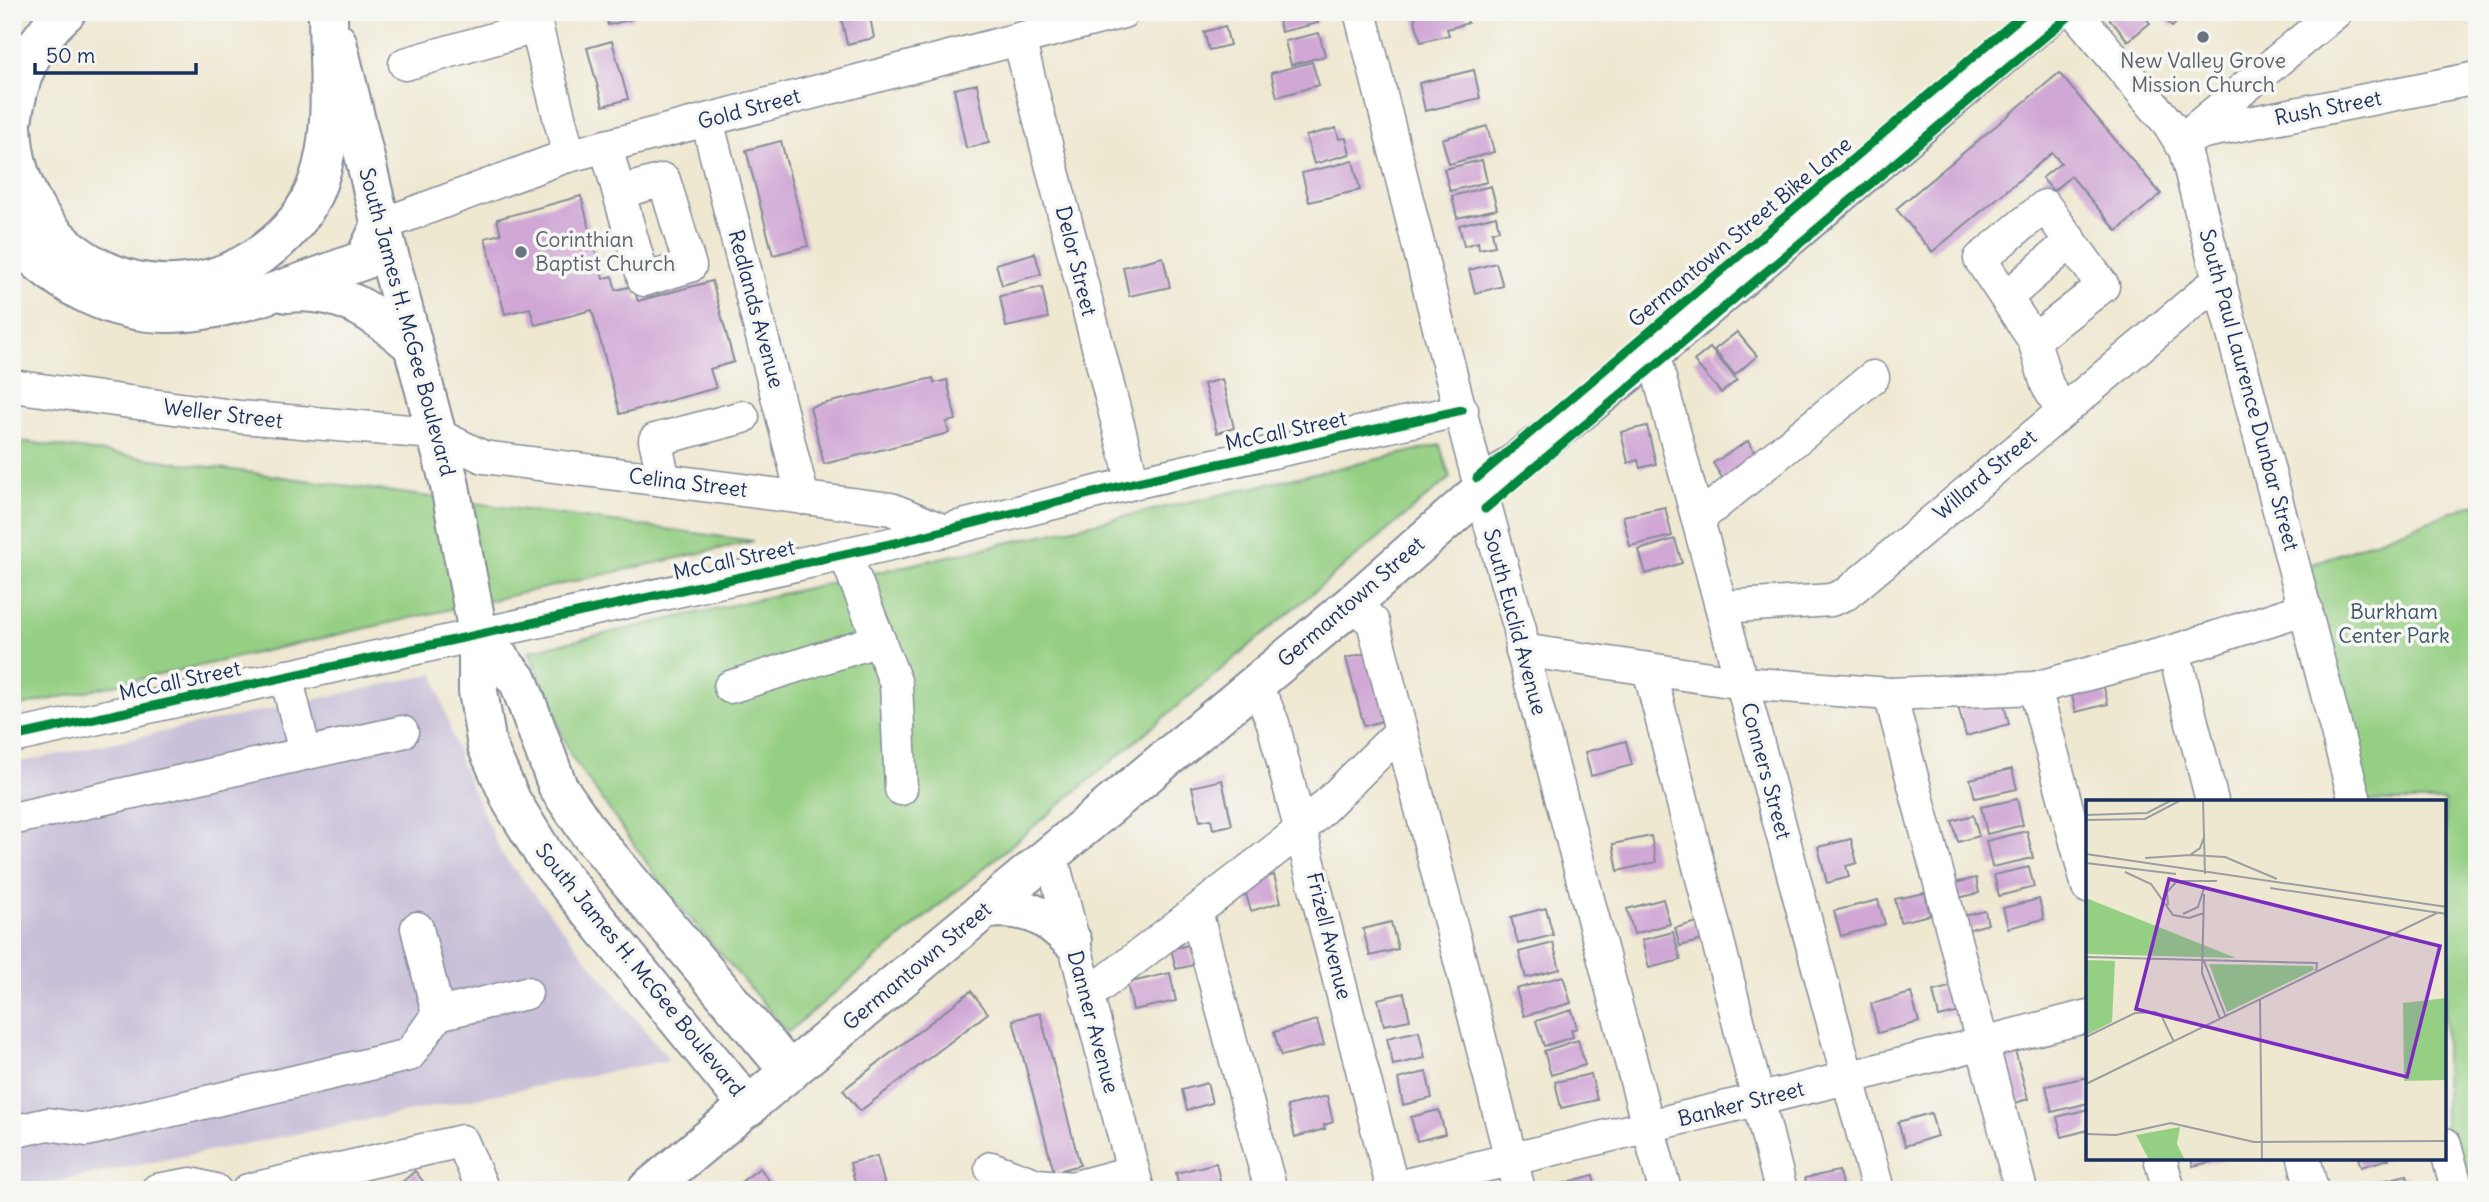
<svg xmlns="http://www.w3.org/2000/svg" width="2489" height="1202" viewBox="0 0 2489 1202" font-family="Delius,sans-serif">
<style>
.industrial{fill:#c8bfd8}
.green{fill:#95cf83;stroke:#587f70;stroke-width:2}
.building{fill:#d0a7d5}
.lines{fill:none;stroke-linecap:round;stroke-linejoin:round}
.minor-casing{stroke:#858c98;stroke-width:35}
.major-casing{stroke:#858c98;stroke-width:42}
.highway-casing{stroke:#858c98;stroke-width:42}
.minor{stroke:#fff;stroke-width:32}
.major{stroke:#fff;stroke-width:38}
.highway{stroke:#fff;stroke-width:38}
.cycleway-casing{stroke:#f6f6f2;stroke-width:13}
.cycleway{stroke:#00873e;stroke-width:9}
.worship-dot{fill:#6b7280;stroke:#f6f6f2;stroke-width:2.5}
.labels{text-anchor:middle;stroke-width:7;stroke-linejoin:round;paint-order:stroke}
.worship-label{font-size:21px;fill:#5b616d;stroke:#f6f6f2}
.street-label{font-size:21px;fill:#1b2f5e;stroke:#f6f6f2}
.park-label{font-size:21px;fill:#3a5767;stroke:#f6f6f2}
.inset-road{fill:none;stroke:#9a9ea3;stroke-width:2}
.view{fill:#7b2cbf;fill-opacity:0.15;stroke:#7b2cbf;stroke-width:3.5}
.inset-edge{fill:none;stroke:#1b2f5e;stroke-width:3.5}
</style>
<rect width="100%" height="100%" fill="#f6f6f2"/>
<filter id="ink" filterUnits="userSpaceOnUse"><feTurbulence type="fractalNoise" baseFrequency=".0143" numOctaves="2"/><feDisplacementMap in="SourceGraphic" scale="14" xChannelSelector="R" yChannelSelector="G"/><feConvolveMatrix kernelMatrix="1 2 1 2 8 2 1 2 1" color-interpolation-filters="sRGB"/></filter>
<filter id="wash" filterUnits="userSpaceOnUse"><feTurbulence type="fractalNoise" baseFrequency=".00686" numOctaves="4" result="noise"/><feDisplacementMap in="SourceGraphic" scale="28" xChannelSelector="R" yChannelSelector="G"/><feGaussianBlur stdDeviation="1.57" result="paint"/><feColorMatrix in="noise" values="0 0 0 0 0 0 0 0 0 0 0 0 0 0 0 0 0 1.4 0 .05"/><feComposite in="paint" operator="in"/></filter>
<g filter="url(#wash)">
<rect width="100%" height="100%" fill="#efe8d1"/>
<path class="industrial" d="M434,674l25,85 42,94 168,207 -657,130v-426z"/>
<g class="green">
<path d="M12,440l741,101 -741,167z"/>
<path d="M1440,445l10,33 -662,554 -119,-138 -98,-138 -42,-105z"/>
<path d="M2477,503v687h-20l-12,-46v-343h-90l-59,-231z"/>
</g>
<g id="blocks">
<g class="building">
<path d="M605,12h27l1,7 -25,6z"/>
<path d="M840,12h29l5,26 -27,6z"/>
<path d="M1277,12h38l3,11 -37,9z"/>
<path d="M1430,12h35l3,11 -21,6 2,6 -28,7 -7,-25z"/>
<path d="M2104,12h37l9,11 -22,18z"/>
<path d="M2158,12h30l-16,15z"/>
<path d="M1225,26l5,19 -21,5 -5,-18z"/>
<path d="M1319,33l6,23 -34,9 -6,-24z"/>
<path d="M612,41l16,58 -25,7 -16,-58z"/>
<path d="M1312,62l7,23 -42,12 -6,-24z"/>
<path d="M1474,70l6,28 -55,13 -6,-28z"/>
<path d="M2059,73l102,121 -44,37 -46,-55 -18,15 -11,-13 19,-15 -9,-10 -120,99 -36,-43z"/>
<path d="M977,84l12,59 -23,5 -12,-59z"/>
<path d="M1487,126l7,26 -45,12 -7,-25z"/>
<path d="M1336,128l3,11 7,-1 4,16 -36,10 -8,-28z"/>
<path d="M2477,132v25l-1,1 -6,-25z"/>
<path d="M781,141l27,105 -35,9 -27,-105z"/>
<path d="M1482,160l5,22 -37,9 -6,-22z"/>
<path d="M1353,161l7,29 -51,12 -7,-29z"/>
<path d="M1491,186l6,23 -40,9 -5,-22z"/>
<path d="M581,196l22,83 9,-3 4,14 17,-4 5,15 74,-20 22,81 -24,7 6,19 -96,26 -28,-104 -57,15 -5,-17 -25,6 -20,-76 16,-4 -4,-15z"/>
<path d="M1496,216l3,14 -7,2 3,14 -16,3 -1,-7 -14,4 -5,-21z"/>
<path d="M1035,253l6,21 -39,11 -6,-21z"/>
<path d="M1163,257l7,30 -41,9 -6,-29z"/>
<path d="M1496,263l7,23 -28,7 -6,-23z"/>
<path d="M1042,287l6,31 -42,9 -6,-31z"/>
<path d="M1737,332l20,24 -22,19 -21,-25z"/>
<path d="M1710,348l27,32 -16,13 -27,-32z"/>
<path d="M933,378l1,5 13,-3 9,40 -10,2 3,11 -125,31 -14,-57z"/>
<path d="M1222,379l12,49 -17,5 -13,-49z"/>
<path d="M1647,426l9,38 -16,4 -2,-8 -10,3 -7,-31z"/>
<path d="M1748,441l11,19 -35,21 -11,-18z"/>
<path d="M1665,507l7,29 -42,10 -7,-30z"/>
<path d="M1675,539l7,24 -36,11 -7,-24z"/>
<path d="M1371,652l18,67 -25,7 -18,-68z"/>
<path d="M2101,675l7,29 -32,8 -7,-28z"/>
<path d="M2000,690l9,34 -43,12 -9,-33z"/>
<path d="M1626,741l6,24 -41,11 -6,-24z"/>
<path d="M2012,769l5,20 -42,9 -5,-19z"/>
<path d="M1222,780l10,45 -19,4 -2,-10 -11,2 -8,-34z"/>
<path d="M2017,799l6,26 -36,9 -6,-27z"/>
<path d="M1973,815l6,21 -21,6 -6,-21z"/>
<path d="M2027,831l6,27 -41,9 -6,-26z"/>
<path d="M1651,836l5,26 -38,9 -5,-27z"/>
<path d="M1851,839l6,24 -11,3 3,11 -22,6 -9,-36z"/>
<path d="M2029,867l5,20 -35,9 -5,-21z"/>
<path d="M1274,875l7,27 -30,9 -8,-27z"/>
<path d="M1976,878l3,15 -21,5 -3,-15z"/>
<path d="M1925,893l5,22 -30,7 -5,-23z"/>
<path d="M1663,899l7,25 -36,10 -7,-25z"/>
<path d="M2039,899l5,20 -36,9 -5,-20z"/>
<path d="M1878,900l7,24 -44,12 -7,-25z"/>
<path d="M1546,908l7,27 -35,9 -7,-27z"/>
<path d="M1985,911l3,13 -21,6 -3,-14z"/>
<path d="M1391,922l7,27 -28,7 -7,-27z"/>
<path d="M1698,922l4,18 -22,6 -5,-18z"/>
<path d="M1673,932l8,28 -32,8 -7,-28z"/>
<path d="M1553,943l7,26 -34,9 -7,-26z"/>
<path d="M1189,945l5,20 -18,4 -5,-20z"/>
<path d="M1170,973l6,28 -43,9 -6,-27z"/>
<path d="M1563,976l8,27 -47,13 -8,-27z"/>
<path d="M1954,986l6,26 -21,5 -6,-26z"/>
<path d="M971,991l17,22 -128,98 -17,-21z"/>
<path d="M1404,993l6,27 -26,5 -6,-26z"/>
<path d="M1911,993l8,29 -41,11 -7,-29z"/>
<path d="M1572,1010l5,18 -6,2 2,7 -29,9 -8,-25z"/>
<path d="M1040,1013l40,152 -26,7 -41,-152z"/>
<path d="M1317,1020l7,25 -43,11 -7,-24z"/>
<path d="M1419,1031l6,27 -32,7 -6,-27z"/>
<path d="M1578,1040l7,25 -34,10 -7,-24z"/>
<path d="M2015,1050l13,49 -23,7 -13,-50z"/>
<path d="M1426,1072l6,26 -29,7 -5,-26z"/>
<path d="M1591,1074l6,26 -36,8 -6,-26z"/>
<path d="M2088,1077v26l-36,9 -6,-26z"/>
<path d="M1207,1083l5,20 -25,7 -5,-20z"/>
<path d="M1327,1096l6,26 -9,3 1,4 -30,8 -8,-31z"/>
<path d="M2088,1109v21l-26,7 -5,-20z"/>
<path d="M1439,1110l6,24 -28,7 -6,-24z"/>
<path d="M1931,1113l6,23 -32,10 -7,-24z"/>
<path d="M877,1156l9,34h-29l-7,-27z"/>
<path d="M2191,1158h32l1,1 -31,7z"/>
<path d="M2358,1158h31v1l-28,8z"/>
<path d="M1216,1163l6,26 -43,1 -3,-17z"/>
<path d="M760,1168l16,22h-46z"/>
<path d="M415,1171l15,19h-37z"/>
<path d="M1839,1171l4,19h-35l-3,-12z"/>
<path d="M1593,1175l3,15h-34l-1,-6z"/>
<path d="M2407,1175l3,15h-54l-1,-3z"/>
</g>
</g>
</g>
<g filter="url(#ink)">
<use href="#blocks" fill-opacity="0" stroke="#858c98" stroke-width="2"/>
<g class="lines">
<g class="minor-casing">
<g id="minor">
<path d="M1360,12c53,206 100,413 160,617l2,21 143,540"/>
<path d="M2075,12l94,112 16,26 170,651"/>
<path d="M1019,39l114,444"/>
<path d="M405,64l123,-35h9l32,127"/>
<path d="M707,120l96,378"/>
<path d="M2190,133l146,-121"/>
<path d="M2181,141l23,-9 273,-54"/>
<path d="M606,146c12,45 25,90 38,134l46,-14 -26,-86 -45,12"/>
<path d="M381,225l183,-68 559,-145"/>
<path d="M2007,297l64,-56"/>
<path d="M2034,340l69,-54 -58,-80 -65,53 54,81 13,45 15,25"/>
<path d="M1653,353l225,837"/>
<path d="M12,386l228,31 194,16 49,24 408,52 53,22"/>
<path d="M664,480l-9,-40 88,-23"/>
<path d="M1698,519l175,-142"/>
<path d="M1352,604l21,18 146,568"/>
<path d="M1723,607l108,-7 15,-6 374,-315"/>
<path d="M879,640l17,44 5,105"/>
<path d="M1522,650l221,33 147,11 145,-6 139,-37 132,-43"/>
<path d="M2174,651l38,150"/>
<path d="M1649,669l132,521"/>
<path d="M286,676l19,77"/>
<path d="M730,687l149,-47 -34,-86"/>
<path d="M1251,688l14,16 8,19 120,467"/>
<path d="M2035,688l53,199"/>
<path d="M1890,694l131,496"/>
<path d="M12,737l883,-194 238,-60 329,-73"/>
<path d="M12,819l390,-87"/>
<path d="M1051,854l87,336"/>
<path d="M1196,912l73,271 -4,7"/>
<path d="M1087,996l214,-166 100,-99"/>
<path d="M438,1014l88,-21"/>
<path d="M12,1132l36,-8 39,6 322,-75 29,-41 -21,-86"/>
<path d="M2445,1144l12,46"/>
<path d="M2160,1158l9,32"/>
<path d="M2304,1158l8,32"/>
<path d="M991,1168l46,17 35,3 60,-16"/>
<path d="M1393,1188l454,-110 241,-62"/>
<path d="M157,1190l34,-6 24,6"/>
<path d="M248,1190l214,-49 21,49"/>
</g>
</g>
<g class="major-casing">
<g id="major">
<path d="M337,42l44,183 68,256 29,152v58l9,55 25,56 33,54 204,251"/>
<path d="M478,633l41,49 39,105 32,47 200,238"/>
<path d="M986,909c38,-4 59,5 86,32"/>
<path d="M647,1190l705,-586 128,-113 173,-138 400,-341"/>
</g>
</g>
<g class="highway-casing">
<g id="highway">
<path d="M12,122c6,-44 20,-81 54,-110"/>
<path d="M12,126c4,132 144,204 252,126 25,-18 44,-41 54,-71 18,-51 10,-115 10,-169"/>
<path d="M12,237c119,122 214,72 352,23l17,-35"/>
<path d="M287,293c53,-6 87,19 125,52"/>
</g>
</g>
<use href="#minor" class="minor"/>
<use href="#major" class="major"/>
<use href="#highway" class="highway"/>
<g class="cycleway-casing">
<g id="cycleway">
<path d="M1477,478l549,-466"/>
<path d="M1485,509l589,-497"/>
<path d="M12,737l883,-194 238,-60 329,-73"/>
</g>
</g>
<use href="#cycleway" class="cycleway"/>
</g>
</g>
<g class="worship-dot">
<circle cx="2203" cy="37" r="7"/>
<circle cx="521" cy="252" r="7"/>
</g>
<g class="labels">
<g class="worship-label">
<text x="2203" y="68">New Valley Grove<tspan x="2203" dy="24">Mission Church</tspan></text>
<text x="535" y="247" text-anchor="start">Corinthian<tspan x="535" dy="24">Baptist Church</tspan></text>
</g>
<g class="street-label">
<text transform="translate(2328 108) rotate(-11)" y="7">Rush Street</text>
<text transform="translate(749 109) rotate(-15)" y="7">Gold Street</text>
<text transform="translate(1740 232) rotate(-40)" y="7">Germantown Street Bike Lane</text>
<text transform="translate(1076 261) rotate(76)" y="7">Delor Street</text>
<text transform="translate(756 309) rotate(75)" y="7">Redlands Avenue</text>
<text transform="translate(407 322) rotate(75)" y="7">South James H. McGee Boulevard</text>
<text transform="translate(2249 390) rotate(75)" y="7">South Paul Laurence Dunbar Street</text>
<text transform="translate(223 414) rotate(7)" y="7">Weller Street</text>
<text transform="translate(1286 431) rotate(-12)" y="7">McCall Street</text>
<text transform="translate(1985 475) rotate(-40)" y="7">Willard Street</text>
<text transform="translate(688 483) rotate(7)" y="7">Celina Street</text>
<text transform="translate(734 560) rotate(-12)" y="7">McCall Street</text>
<text transform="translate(1351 602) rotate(-41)" y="7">Germantown Street</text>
<text transform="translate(1515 622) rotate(75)" y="7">South Euclid Avenue</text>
<text transform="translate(180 681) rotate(-12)" y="7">McCall Street</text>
<text transform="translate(1766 771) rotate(75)" y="7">Conners Street</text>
<text transform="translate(1329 936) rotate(76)" y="7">Frizell Avenue</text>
<text transform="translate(917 966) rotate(-40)" y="7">Germantown Street</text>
<text transform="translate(640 970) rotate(51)" y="7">South James H. McGee Boulevard</text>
<text transform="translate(1093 1022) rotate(75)" y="7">Danner Avenue</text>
<text transform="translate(1741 1104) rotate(-14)" y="7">Banker Street</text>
</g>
<g class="park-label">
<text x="2394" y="619">Burkham<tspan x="2394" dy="24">Center Park</tspan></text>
</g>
</g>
<g transform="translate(2086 800)">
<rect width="360" height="360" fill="#efe8d1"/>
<path d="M0,98l150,60 -150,-4zM0,160l29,1 -3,61 -26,13zM123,164l104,2 1,4 -87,42zM360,198v82l-42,1 -1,-78zM94,327l-3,17 8,16h-36l-13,-25z" fill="#95cf83"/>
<path class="inset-road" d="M117,0l2,74M0,15l61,-2 25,-13M0,20l59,-1 36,-19M0,54l361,53M104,55l35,2 52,22M59,58l45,-3 10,-7 4,-11M0,63l90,11M39,72l26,12 22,31 16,3 15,-5M184,88l177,26M118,94l-2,79 18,46M82,105l-1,-13 10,-11h40M97,114l15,-7 6,-19M0,157l231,6 -1,9M118,161l22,56M174,200l2,160M0,237l49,-24 20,-1 6,3 13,27M0,284l351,-171M0,334l30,1 55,-12 83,19 193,-1"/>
<path class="view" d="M83,79l271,67 -33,131 -271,-68z"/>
<rect width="360" height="360" class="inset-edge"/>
</g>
<rect width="2489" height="1202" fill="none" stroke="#f6f6f2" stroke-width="42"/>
<path d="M35 63v10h161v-10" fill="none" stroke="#1b2f5e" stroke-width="3.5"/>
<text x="46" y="63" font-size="21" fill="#1b2f5e" stroke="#f6f6f2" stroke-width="5" paint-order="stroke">50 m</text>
</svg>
